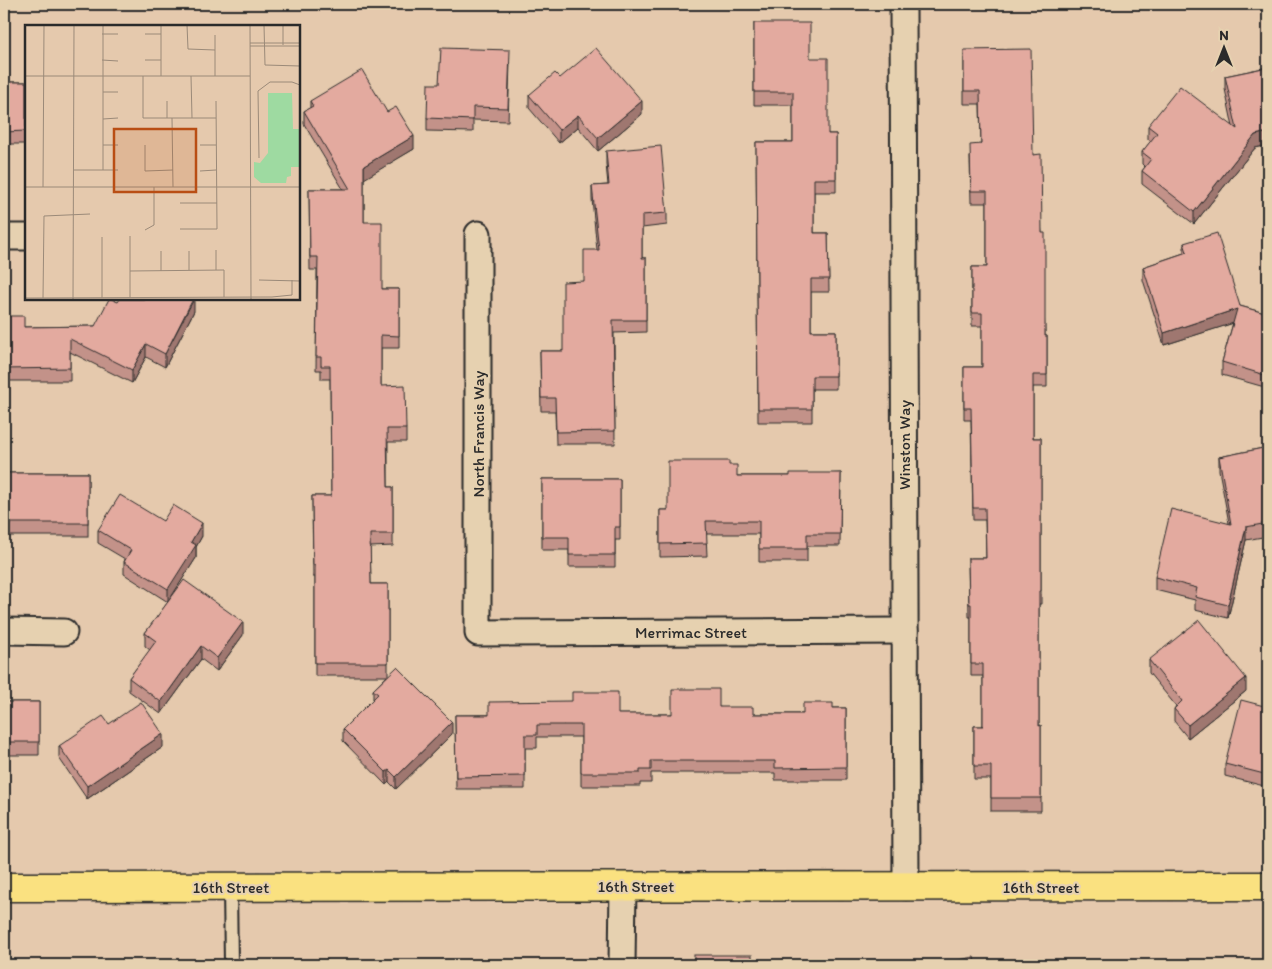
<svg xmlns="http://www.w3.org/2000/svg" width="1272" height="969" viewBox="0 0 1272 969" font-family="Itim,sans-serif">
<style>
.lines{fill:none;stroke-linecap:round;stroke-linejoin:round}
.lane-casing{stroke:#2b2b2b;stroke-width:16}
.street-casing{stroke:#2b2b2b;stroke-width:29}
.primary-casing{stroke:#2b2b2b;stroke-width:31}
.lane{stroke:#e6d1b0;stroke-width:12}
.street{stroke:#e6d1b0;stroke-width:25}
.primary{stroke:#fae180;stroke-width:28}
.wall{fill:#c39289;stroke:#2b2b2b}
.shaded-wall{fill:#9f776f;stroke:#2b2b2b}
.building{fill:#e3aa9f;stroke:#2b2b2b}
.labels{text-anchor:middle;stroke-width:4.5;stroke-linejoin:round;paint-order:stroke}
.street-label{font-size:16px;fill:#2b2b2b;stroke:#e6d1b0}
.inset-road{fill:none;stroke:#9b8a79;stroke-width:1}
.view{fill:#b94e14;fill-opacity:0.15;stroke:#b94e14;stroke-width:2.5}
.inset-edge{fill:none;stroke:#2b2b2b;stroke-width:2.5}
</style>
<rect width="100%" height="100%" fill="#e5c9ad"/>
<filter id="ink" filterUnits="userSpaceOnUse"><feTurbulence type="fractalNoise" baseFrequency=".02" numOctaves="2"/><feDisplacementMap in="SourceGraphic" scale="10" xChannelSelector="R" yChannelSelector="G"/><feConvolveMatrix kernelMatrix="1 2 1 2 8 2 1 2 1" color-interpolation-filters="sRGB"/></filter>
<g filter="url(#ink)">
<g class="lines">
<g class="lane-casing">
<path id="lane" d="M230,887l1,78"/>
</g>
<g class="street-casing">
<g id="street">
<path d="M903,4l3,883"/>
<path d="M478,234v399l427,-2"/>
<path d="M4,237h22"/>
<path d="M4,631l60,1"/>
<path d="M622,965l1,-79"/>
</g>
</g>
<g class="primary-casing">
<path id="primary" d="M4,887l1264,-1"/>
</g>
<use href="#lane" class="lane"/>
<use href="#street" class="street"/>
<use href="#primary" class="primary"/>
</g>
<g class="wall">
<path d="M754,23l56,35 18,76h8v58h-22v41h14l1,59h-18v39h25v58h-24v33h-54l-2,-280h37v-37h-39z"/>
<path d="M964,50l69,105 9,78 3,103h2v51h-14v51h8v166h-2v122l2,-1v86h-50v-32h-17v-53h9v-50h-12v-59h-2l-1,-59h18l-1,-38h-12l-2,-100h-7v-53h18v-41h-10v-59h15v-64h-16l-1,-46 11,-13 -1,-40h-16z"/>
<path d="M510,63l-2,58 -35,-1v12l-46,-1v-13l12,-34z"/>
<path d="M1268,67v78l-13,3 -61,76 -52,-40v-13l3,-4 -3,-3v-12l9,-11 -3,-2v-13l85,1 -8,-38v-13z"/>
<path d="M560,78l82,36 -44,37 -20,-24 -19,16 -30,-35v-13z"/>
<rect x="4" y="82" width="22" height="62"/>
<path d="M310,101l77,11 27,37 -50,29v44l18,67h17v59h-18v38l25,43v13h-18v45h5v59l-23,1 1,37h17v92l64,58 -56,55 -7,-7 -3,3 -43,-44v-12l30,-30v-9l14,-14h-72v-99h-2l-1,-81h19l-1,-117h-9v-9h-5l1,-100h-7l-1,-81h34l-39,-65v-13l6,-3z"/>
<path d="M606,151l61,62v12l-25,3v30h4v74l-32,1 1,111h-59l-1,-33h-14l-1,-60h23l21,-70 13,-31 -5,-51v-13l16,-1 -2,-21z"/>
<path d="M1184,243l56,63 28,8v74l-46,-13v-13l11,-39 -69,22 -21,-65v-13l41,-14z"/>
<path d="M118,302l76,9 -29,56 -19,-10 -14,26 -62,-31v29h-66v-65l20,11 71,-1z"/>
<path d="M1268,447v89l-22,4 -18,78 -33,-8v-10l-40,-10v-13l74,-54 -10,-53v-13z"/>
<rect x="4" y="473" width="84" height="63"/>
<path d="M841,473l-1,73h-33v16h-48v-28h-53l1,22 -47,1v-47h8l69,-34h53z"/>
<path d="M542,479h78v61h-5v27h-46v-17h-27z"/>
<path d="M163,521l39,15 -6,11v11l-26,40 73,37 -26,36 -16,-12 -40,55 -32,-23v-13l21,-28 -5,-4v-13l23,-31 -44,-28v-12l1,-3 -27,-16v-13z"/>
<path d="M1149,660l97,31 -58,47 -14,-17v-12l2,-3 -27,-33z"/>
<path d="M4,693l2,9h33v53h-35z"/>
<path d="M719,707l34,7h50l30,-6h13v72h-71v-7h-124v10h-11v3h-59v-49h-44v11h-12v41h-69l-1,-74 217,-1z"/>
<path d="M1268,707v80l-43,-11v-12z"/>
<path d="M109,724l54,23 -76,52 -28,-41v-12z"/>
</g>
<g class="shaded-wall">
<path d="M642,101v13l-44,37v-13z"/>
<path d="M578,115v12l-19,16v-13z"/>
<path d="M1268,132v13l-13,3 -61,76v-12l61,-77z"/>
<path d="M414,136v13l-50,30v-13z"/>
<path d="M194,299v12l-29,56v-13z"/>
<path d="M1237,309v13l-73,23v-12z"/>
<path d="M146,344v13l-14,26v-13z"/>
<path d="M202,523v13l-6,11v11l-28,44v-13l23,-47z"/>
<path d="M1246,527v13l-18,78v-13z"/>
<path d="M243,622v13l-26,36v-13z"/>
<path d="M201,646v13l-40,55v-12z"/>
<path d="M1246,678v13l-58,47v-13z"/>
<path d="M452,722v12l-56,55v-12z"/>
<path d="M163,734v13l-76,52v-13z"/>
<path d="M389,770v12l-3,3v-13z"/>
</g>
<g class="building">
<path d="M754,23h56v35h18v76h8v45h-22v54h14l1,46h-18v52h25v45h-24v33h-54l-2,-267h37v-50h-39z"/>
<path d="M441,48l69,2 -2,58 -35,-1v13l-46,-2 1,-34h11z"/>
<path d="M596,48l46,53 -44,37 -20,-23 -19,15 -30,-35 26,-22 5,5z"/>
<path d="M1031,49l2,106 8,-1 1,79h3v103h2v39h-14v63h8v153h-2v135l2,-1v73h-50v-32h-17v-40h9v-62h-12v-60h-2l-1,-46h18l-1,-50h-12l-2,-100h-7v-41h18v-54h-10v-46h15v-76h-16l-1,-46 11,-1 -1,-53h-16v-41z"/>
<path d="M1268,67v65l-13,3 -61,77 -52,-41 9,-12 -9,-7 15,-19 -9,-7 32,-40 57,43 -12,-53z"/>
<path d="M362,70l25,42 9,-5 18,29 -50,30v56h18v67h17v47l-18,-1v51l24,-1 1,44h-19l1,58h5v47h-23l1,50h17v79h-73v-98h-2l-1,-69h19l-1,-130h-9v-9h-5l2,-100h-8l-1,-68h41l-46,-78 9,-5 -3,-5z"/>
<path d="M4,82h22v49l-22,1z"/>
<path d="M661,146l6,67 -25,2v43h4v62h-33l2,111 -59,1 -1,-34h-14l-1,-47h23v-69l21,-1v-31h15l-7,-64 17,-1 -3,-34z"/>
<path d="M1217,233l23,73 28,8v62l-46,-14 15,-53 -73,24 -21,-66 44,-15 -3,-9z"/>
<path d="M109,299h2l7,3 2,-3h73l-28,55 -19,-10 -14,26 -62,-31v29l-66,1v-53h20v11l71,-1z"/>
<path d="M1268,447v76l-22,4 -18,78 -33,-8 2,-9 -42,-11 16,-68 60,15 -12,-67z"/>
<path d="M668,461h61v4h8v11h53v-3h51l-1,61h-33v15h-48v-28h-53l1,22 -47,1v-34h8z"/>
<rect x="4" y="473" width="84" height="50"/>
<path d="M542,479h78v48h-5v28h-46v-18h-27z"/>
<path d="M120,495l43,26 10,-16 29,18 -11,19 5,3 -28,44 -44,-27 7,-12 -33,-20z"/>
<path d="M184,580l59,42 -26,36 -16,-12 -40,56 -32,-24 27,-37 -11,-8z"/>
<path d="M1199,620l47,58 -58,47 -14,-16 8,-8 -33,-41z"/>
<path d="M397,667l55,55 -56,55 -7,-7 -3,2 -43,-43 35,-35 -5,-4z"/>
<path d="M672,689h47v18h34v7h50v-11h30v5h13v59l-71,1v-7h-124v9h-11v3h-59v-48h-44v10h-12v41l-69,1 -1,-62h34v-13l83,-1v-9h46v22h54z"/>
<path d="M4,693h2v9h33v40h-35z"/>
<path d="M1241,700l27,7v68l-43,-11z"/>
<path d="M141,702l22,32 -76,52 -28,-40 44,-30 6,8z"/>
<rect x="694" y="955" width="58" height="10"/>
<path d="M974,957l2,8h-41z"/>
<path d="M328,960v5h-30v-4z"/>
</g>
</g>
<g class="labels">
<g class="street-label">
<text transform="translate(478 434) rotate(-90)" y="6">North Francis Way</text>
<text transform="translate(904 445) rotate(-90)" y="6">Winston Way</text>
<text x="691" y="638">Merrimac Street</text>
<text x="636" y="892">16th Street</text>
<text x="231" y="893">16th Street</text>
<text x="1041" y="893">16th Street</text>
</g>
</g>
<g transform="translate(25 25)">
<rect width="275" height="275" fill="#e5c9ad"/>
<path d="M243,68h24l1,36h7v38h-9v9l-4,1 -1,6h-25l-7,-6v-15l6,1 8,-10z" fill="#9edaa1"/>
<path class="inset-road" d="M136,0v51M162,0l1,24 27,1M225,0l1,275M239,0l1,40 35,1M77,9h16M120,9h16M190,10v41M225,18h50M258,20v-19M225,21h50M77,35l16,1M120,35h16M0,51h225M118,51v42h73M166,51l1,42M78,67h15M142,76v17M147,93l1,69M78,94l15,-1M78,120h15M120,120v26l28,-1M175,120h16M234,133l-1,-67 12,-9h22l8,3M49,145h44M78,145v-145M175,146l16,-1M0,162h275M18,162l1,-162M155,178h37M155,204h37l-1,-128M120,205l9,-5v-38M105,211v62M77,212v61M191,225v20M136,226v20M164,226v19M105,246l94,-1v27M234,255l41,1M0,273l247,-1 20,-2v-15M18,273l1,-82 46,-2M48,275l1,-275"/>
<path class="view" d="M89,104h82v63h-82z"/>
<rect width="275" height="275" class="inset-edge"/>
</g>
<rect width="1272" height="969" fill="none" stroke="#e6d1b0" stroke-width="20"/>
<rect x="10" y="10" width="1252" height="949" fill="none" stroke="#2b2b2b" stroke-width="2" filter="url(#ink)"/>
<g transform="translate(1224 48)" stroke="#e6d1b0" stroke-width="4" paint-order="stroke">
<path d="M0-4L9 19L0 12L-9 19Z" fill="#2b2b2b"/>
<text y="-8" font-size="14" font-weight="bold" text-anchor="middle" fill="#2b2b2b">N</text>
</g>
</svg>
